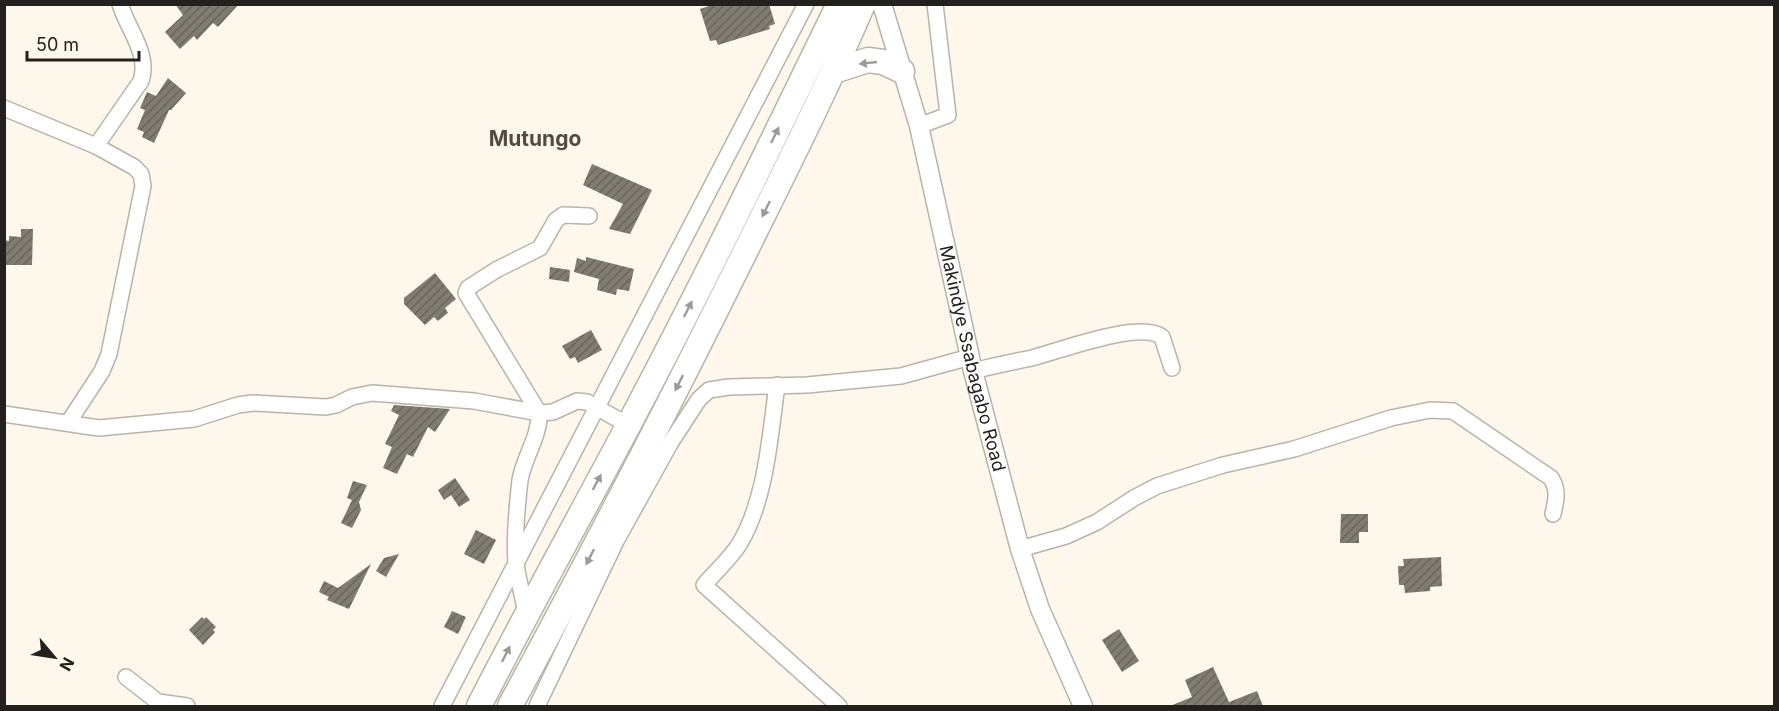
<svg xmlns="http://www.w3.org/2000/svg" width="1779" height="711" viewBox="0 0 1779 711" font-family="Inter,sans-serif">
<style>
.building{fill:url(#building-hatch)}
.lines{fill:none;stroke-linecap:round;stroke-linejoin:round}
.minor-casing{stroke:#b9b4a9;stroke-width:18}
.tertiary-casing{stroke:#b9b4a9;stroke-width:21}
.trunk-casing{stroke:#b9b4a9;stroke-width:27}
.minor{stroke:#fff;stroke-width:15}
.tertiary{stroke:#fff;stroke-width:18}
.trunk{stroke:#fff;stroke-width:24}
.oneway{fill:#9c9b99}
.labels{text-anchor:middle;stroke-width:6;stroke-linejoin:round;paint-order:stroke}
.street-label{font-size:18px;fill:#23211d;stroke:#fdf7ec}
.quarter-label{font-size:21px;font-weight:bold;fill:#514c43;stroke:#fdf7ec}
</style>
<defs>
<pattern id="building-hatch" width="6" height="6" patternUnits="userSpaceOnUse" patternTransform="scale(1.5)"><rect width="6" height="6" fill="#817c72"/><path d="M-1 1l2-2M0 6l6-6M5 7l2-2" fill="none" stroke="#69655d"/></pattern>
</defs>
<rect width="100%" height="100%" fill="#fdf7ec"/>
<g class="building">
<path d="M175,4h64l-21,23 -5,-4 -16,17 -3,-4 -14,13 -15,-17 18,-17z"/>
<path d="M715,4h54l6,20 -6,2 1,3 -52,16 -2,-5 -6,1 -10,-32z"/>
<path d="M168,78l18,15 -15,17h-2l-15,33 -12,-6 2,-5 -7,-3 8,-19 -5,-2 7,-16 9,4z"/>
<path d="M592,164l60,26 -22,44 -21,-5 14,-25 -40,-19z"/>
<path d="M21,229h12l-1,36h-28v-25l5,1v-5l12,1z"/>
<path d="M586,257l48,12 -5,22 -12,-2 -1,6 -19,-5 2,-11 -25,-7 3,-14 9,3z"/>
<path d="M550,267l20,3 -1,12 -20,-3z"/>
<path d="M435,273l21,26 -11,9 3,5 -10,8 -4,-4 -9,8 -21,-21v-6z"/>
<path d="M591,330l11,20 -24,13 -3,-6 -5,2 -8,-13z"/>
<path d="M394,405l56,4 -15,23 -7,-5 -15,30 -6,-3 -10,20 -14,-6 9,-21 -7,-3 14,-29 -8,-4z"/>
<path d="M455,478l15,22 -11,7 -8,-12 -7,5 -6,-10z"/>
<path d="M353,481l14,4 -8,17 2,8 -9,18 -11,-5 11,-23 -5,-2z"/>
<path d="M1341,514h27v18h-9v11h-19z"/>
<path d="M476,530l20,10 -12,24 -20,-10z"/>
<path d="M399,554l-13,23 -10,-6 8,-13z"/>
<path d="M1441,557l1,29 -12,1v4l-25,2 -1,-8h-5l-1,-19h6l-1,-7z"/>
<path d="M371,564l-22,45 -22,-9 2,-3 -10,-5 5,-11 14,7z"/>
<path d="M452,611l14,6 -8,17 -14,-7z"/>
<path d="M202,617l2,2 2,-2 10,10 -3,3 2,2 -12,13 -14,-15z"/>
<path d="M1119,629l20,32 -17,11 -20,-32z"/>
<path d="M1213,667l16,35 28,-11 6,15h-93l22,-9 -7,-17z"/>
</g>
<g class="lines">
<g class="minor-casing">
<g id="minor">
<path d="M4,108l92,38 38,21 7,7 2,12 -34,168 -7,17 -34,52"/>
<path d="M919,126l29,-11 -13,-111"/>
<path d="M96,146l45,-65c9,-27 -13,-51 -21,-77"/>
<path d="M973,371c19,-5 39,-9 59,-13 27,-7 108,-38 130,-21l10,31"/>
<path d="M777,385c-7,51 -11,114 -37,158 -9,15 -25,29 -36,42l135,121"/>
<path d="M4,414l95,14 95,-9 44,-14 14,-2 74,4 10,-2 16,-8 20,-4 102,8 65,12 14,-1 24,-11 10,1 41,23"/>
<path d="M1020,549l46,-13 31,-14 37,-24 23,-12 66,-21 71,-16 97,-31 39,-8 23,1 98,67c8,13 5,22 2,36"/>
<path d="M526,613c-3,-16 -8,-33 -10,-50 -2,-26 1,-57 4,-83 4,-23 20,-44 19,-67l-73,-120 2,-5 28,-18 44,-22 16,-28 7,-5 26,1"/>
<path d="M126,677l32,25 29,4"/>
<path d="M442,706l364,-702"/>
<path d="M537,706l79,-165 55,-99 28,-43 10,-9 20,-3 78,-2 94,-9 69,-19"/>
</g>
</g>
<g class="tertiary-casing">
<g id="tertiary">
<path id="s1" d="M882,4l37,122 54,245 47,178 20,60 43,97"/>
</g>
</g>
<g class="trunk-casing">
<g id="trunk">
<path d="M834,71l34,-11 15,2 19,9"/>
<path d="M479,706c48,-94 99,-186 149,-280 74,-139 142,-280 211,-422"/>
<path d="M510,706c81,-150 160,-302 236,-456 40,-81 81,-162 117,-246"/>
</g>
</g>
<use href="#minor" class="minor"/>
<use href="#tertiary" class="tertiary"/>
<use href="#trunk" class="trunk"/>
</g>
<defs><path id="oneway-solid" d="M-6-.8H1V-3.2L6.5 0L1 3.2V.8H-6Z" transform="scale(1.5)"/></defs>
<g class="oneway">
<use href="#oneway-solid" transform="translate(868 63) rotate(174)"/>
<use href="#oneway-solid" transform="translate(775 135) rotate(-64)"/>
<use href="#oneway-solid" transform="translate(766 209) rotate(116)"/>
<use href="#oneway-solid" transform="translate(688 309) rotate(-63)"/>
<use href="#oneway-solid" transform="translate(679 383) rotate(117)"/>
<use href="#oneway-solid" transform="translate(597 482) rotate(-62)"/>
<use href="#oneway-solid" transform="translate(590 557) rotate(117)"/>
<use href="#oneway-solid" transform="translate(506 654) rotate(-63)"/>
</g>
<g class="labels">
<g class="street-label">
<text dy="6" stroke="none"><textPath href="#s1" startOffset="366">Makindye Ssabagabo Road</textPath></text>
</g>
<g class="quarter-label">
<text x="535" y="146">Mutungo</text>
</g>
</g>
<rect width="1779" height="711" fill="none" stroke="#23211d" stroke-width="12"/>
<g transform="translate(54 657) rotate(119)" stroke="#fdf7ec" stroke-width="4.5" paint-order="stroke">
<path d="M0-4.5L10 22L0 15L-10 22Z" fill="#23211d"/>
<text y="-9" font-size="16" font-weight="bold" text-anchor="middle" fill="#23211d">N</text>
</g>
<path d="M27 51v9h112v-9" fill="none" stroke="#23211d" stroke-width="3"/>
<text x="36" y="51" font-size="18" fill="#23211d" stroke="#fdf7ec" stroke-width="4.5" paint-order="stroke">50 m</text>
</svg>
